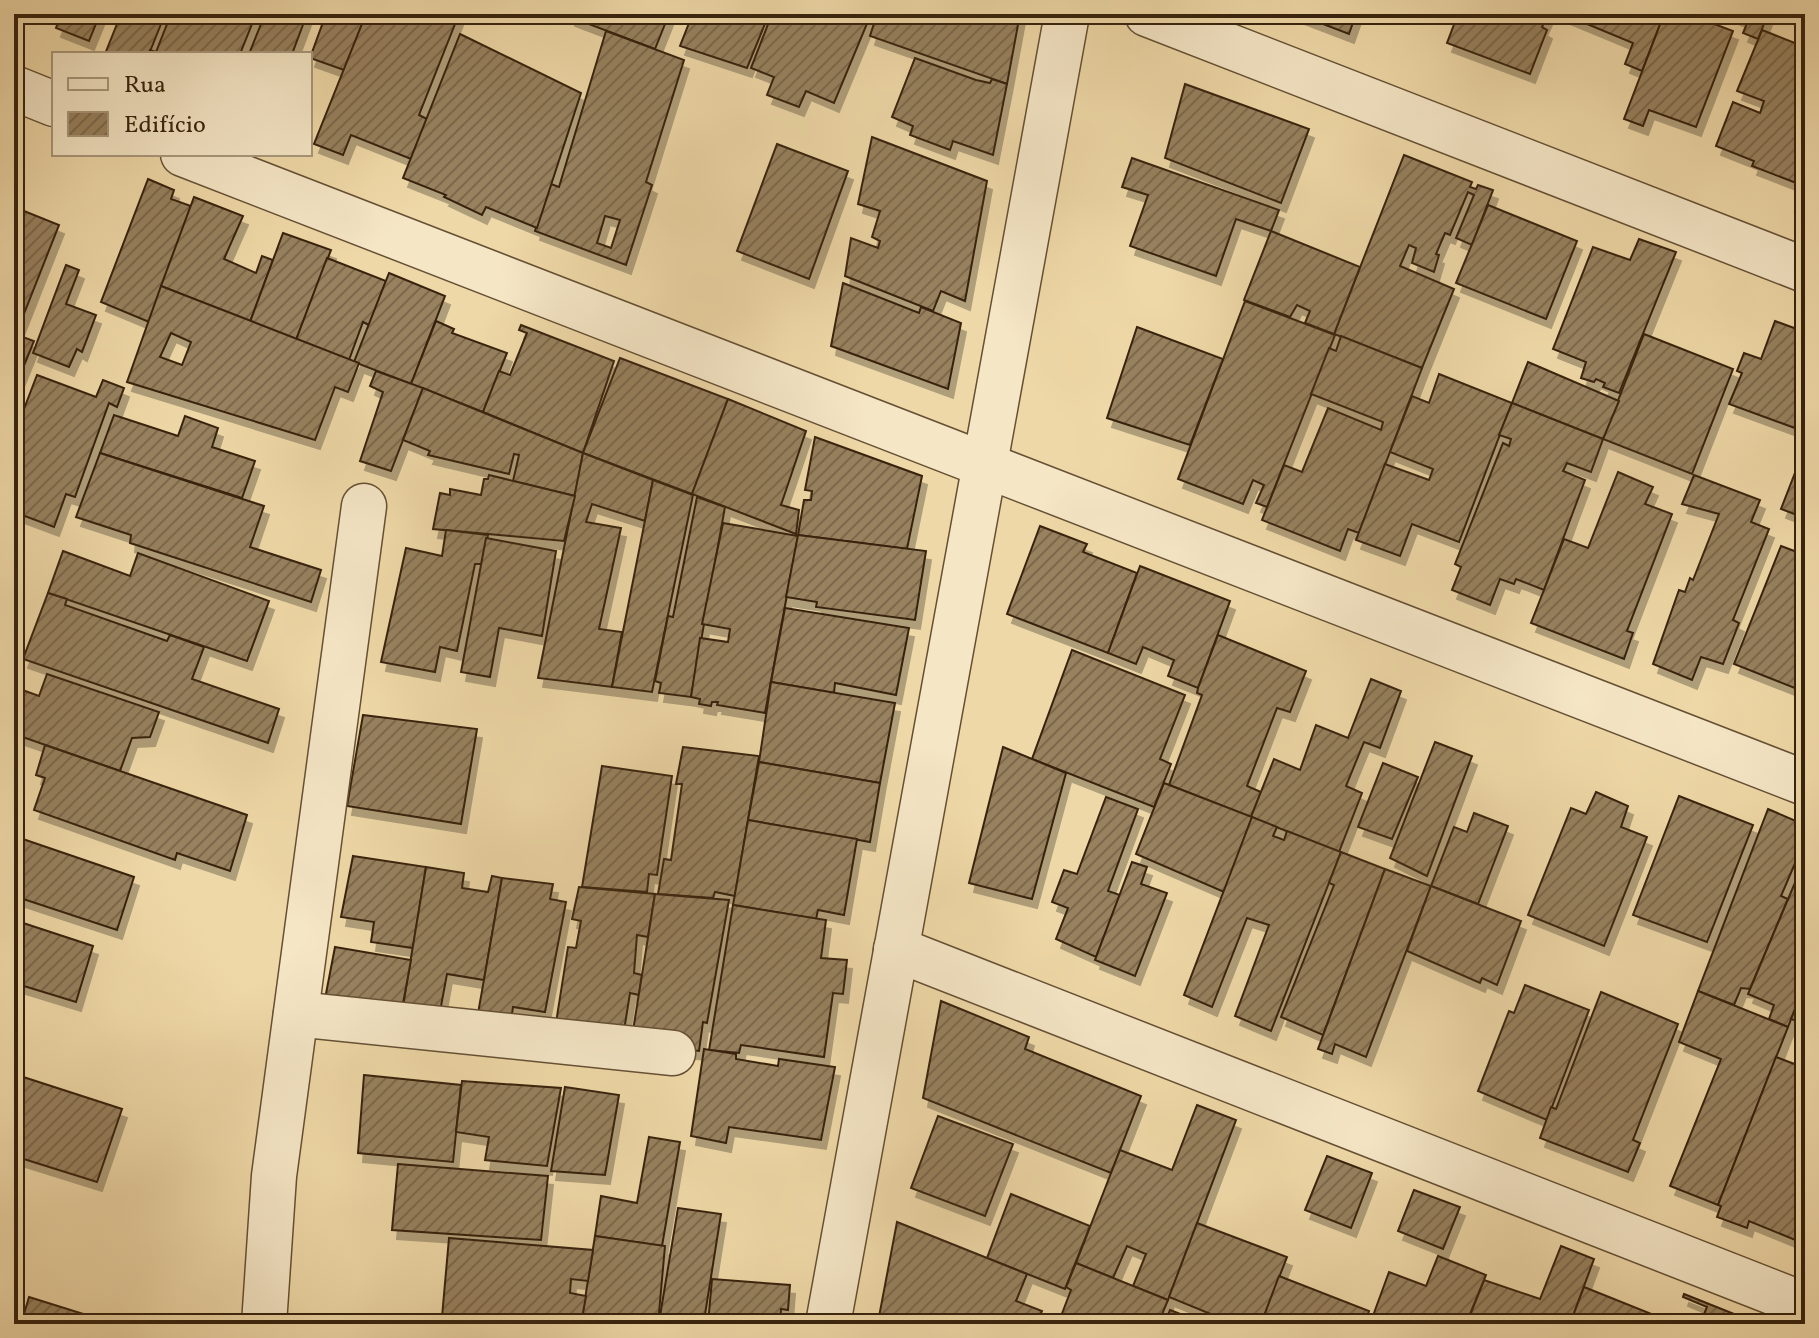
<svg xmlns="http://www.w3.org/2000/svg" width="1819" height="1338" viewBox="0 0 1819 1338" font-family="Vollkorn,serif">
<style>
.building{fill:url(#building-hatch);stroke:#37230e;stroke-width:2;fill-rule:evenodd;filter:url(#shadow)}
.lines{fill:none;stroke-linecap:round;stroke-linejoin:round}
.street-casing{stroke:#655034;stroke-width:47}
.street{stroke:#f5e6c6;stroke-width:44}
</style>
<defs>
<pattern id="building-hatch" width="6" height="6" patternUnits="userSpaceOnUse" patternTransform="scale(2)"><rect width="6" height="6" fill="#97815e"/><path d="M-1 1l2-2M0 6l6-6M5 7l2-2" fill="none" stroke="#7c694c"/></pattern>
<filter id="shadow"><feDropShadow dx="5" dy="9" stdDeviation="0" flood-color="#0004"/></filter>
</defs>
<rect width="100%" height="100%" fill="#efd8a7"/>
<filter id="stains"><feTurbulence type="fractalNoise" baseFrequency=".0025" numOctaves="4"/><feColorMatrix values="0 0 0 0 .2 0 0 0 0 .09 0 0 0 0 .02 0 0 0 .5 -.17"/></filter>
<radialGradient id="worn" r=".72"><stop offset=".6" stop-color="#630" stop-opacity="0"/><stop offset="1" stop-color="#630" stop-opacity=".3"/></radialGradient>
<g class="building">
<path d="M61,14h39l-11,27 -33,-13z"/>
<path d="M121,14h44l-16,40h-44z"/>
<path d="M171,14h85l-16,40h-91l1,-4 6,2z"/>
<path d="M265,14h42l-15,40h-43z"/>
<path d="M326,14h40l-22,56 -34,-12z"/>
<path d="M366,14h93l-40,101 8,4 -16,40 -60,-24 -8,20 -29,-11z"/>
<path d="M571,14h98l-14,35 -85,-32z"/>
<path d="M688,14h81l-22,54 -67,-22 9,-23 -4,-1z"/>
<path d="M772,14h99l-37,89 -28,-12 -7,16 -32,-12 7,-18 -23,-9z"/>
<path d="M877,14h143l-13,70 -137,-48z"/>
<path d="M1297,14h59l-7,20z"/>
<path d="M1458,14h90l-6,13 5,3 -17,44 -83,-31z"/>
<path d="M1563,14h101l-22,57 -17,-7 8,-21z"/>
<path d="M1664,14h24l45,17 -37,96 -47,-17 -6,16 -19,-7z"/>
<path d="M1731,14h37l-10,25 -15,-6 5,-12z"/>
<path d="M1805,14v23l-8,-3z"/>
<path d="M1762,30l43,17 -1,139 -52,-20 2,-5 -38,-15 17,-44 27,11 4,-12 -27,-10z"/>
<path d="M606,31l78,29 -38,122 6,3 -26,80 -91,-34 16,-47 8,3zM605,216l15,4 -9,28 -14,-5z"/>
<path d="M460,34l121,59 -44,135 -51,-21 -4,8 -38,-18 2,-2 -43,-17z"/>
<path d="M915,58l61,22 14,3 2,-4 15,5 -14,71 -40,-14 -3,9 -40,-15 3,-9 -21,-9z"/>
<path d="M1185,84l124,45 -28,74 -116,-45z"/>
<path d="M872,137l115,44 -22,120 -24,-10 -8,20 -88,-35 6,-38 27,10 2,-7 -8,-4 8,-26 -22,-7z"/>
<path d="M777,144l71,27 -39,108 -72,-28z"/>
<path d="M1404,155l68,27 -2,5 6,2 2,-4 15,5 -21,55 -16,-7 18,-43 -6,-3 -18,43 -5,-2 -9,21 3,1 -5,17 -22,-9 4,-15 -7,-3 -9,21 54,23 -32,79 -88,-34z"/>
<path d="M1132,158l147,52 -8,21 -35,-12 -20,57 -86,-30 18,-51 -26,-8z"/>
<path d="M148,179l26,11 -3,9 20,7 -42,116 -48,-20z"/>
<path d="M1805,184v31l-10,-4z"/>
<path d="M194,197l49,19 -19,43 32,14 6,-17 11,4 -23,62 -89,-36z"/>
<path d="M1488,205l89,36 -31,78 -90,-36z"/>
<path d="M14,207l45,18 -43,109h-2z"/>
<path d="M1271,231l89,36 -26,67 -29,-11 5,-12 -13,-6 -7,12 -46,-17z"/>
<path d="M283,233l48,17 -35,90 -46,-18z"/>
<path d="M1639,239l37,13 -57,141 -16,-6 2,-4 -9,-4 -2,3 -13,-4 5,-16 -33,-13 40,-102 37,13z"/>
<path d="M327,258l59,23 -17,44 -6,-3 -14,38 -53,-20z"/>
<path d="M66,265l13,5 -13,34 30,11 -14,37 -5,-3 -8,18 -36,-14z"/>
<path d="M389,273l56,23 -34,88 -57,-22z"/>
<path d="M843,283l76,30 2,-6 40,16 -13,66 -117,-43z"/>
<path d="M161,286l198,77 -11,29 -13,-5 -20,53 -188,-58zM171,333l20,9 -9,23 -22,-8z"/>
<path d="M1245,301l90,34 -68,172 -11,-4 8,-18 -11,-5 -10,24 -65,-25z"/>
<path d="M436,321l18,8 -2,4 55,20 -24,59 -72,-28z"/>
<path d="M1775,321l30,11 -2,99 -74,-27 13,-31 -5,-2 7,-18 17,6z"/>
<path d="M521,325l93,36 -31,92 -100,-41 16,-41 11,4 17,-42 -8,-3z"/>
<path d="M1137,327l86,32 -33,86 -83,-27z"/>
<path d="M1644,334l89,35 -41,105 -89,-35z"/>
<path d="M17,335l17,6 -20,49v-49z"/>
<path d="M1341,336l81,32 -63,165 -11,-4 -8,22 -78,-31 22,-55 18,7 26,-64 53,22 2,-8 -72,-28 18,-46 7,3z"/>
<path d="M620,358l108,41 -36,95 -109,-41z"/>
<path d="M1528,362l91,39 -16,38 -91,-36z"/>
<path d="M376,371l47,17 -32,83 -31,-10 23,-69 -13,-6z"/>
<path d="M1439,374l73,29 -53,139 -47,-18 -12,32 -44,-16 29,-76 44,16 4,-11 -43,-17 22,-56 17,7z"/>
<path d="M37,375l59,22 7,-17 21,8 -7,19 -8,-4 -34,94 -9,-3 -12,33 -40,-15v-77z"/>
<path d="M423,388l160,65 -8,43 -62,-15 6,-26 -5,-1 -5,20 -81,-19 2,-4 -27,-11z"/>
<path d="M728,399l78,32 -25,74 18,5 -3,24 -104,-40z"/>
<path d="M1512,403l91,36 -12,33 -24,-9 -4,8 22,9 -41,110 -28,-11 -2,5 -14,-5 -10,26 -38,-15 9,-23 -6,-3 48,-121 6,3 2,-7 -12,-4z"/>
<path d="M114,415l64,21 7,-20 33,12 -6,19 43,14 -13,37 -142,-45z"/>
<path d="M815,437l107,39 -15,73 -109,-14 6,-35h7l1,-9 -7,-1z"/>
<path d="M1805,447v71l-24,-9z"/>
<path d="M100,453l164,53 -14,41 71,23 -10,32 -181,-59 1,-8 -55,-18z"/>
<path d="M583,453l70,27 -8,41 -53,-17 -6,18 35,6 -22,101 23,3 -10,55 -74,-9z"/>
<path d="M1618,472l35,15 -8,17 27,10 -45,117 6,2 -9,26 -93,-36 33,-84 24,9z"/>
<path d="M489,475l86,21 -11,45 -131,-12 7,-36 10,2v-6l31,6 3,-16h4z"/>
<path d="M1694,475l66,25 -9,22 18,7 -36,91 6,3 -16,41 -22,-7 -9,23 -39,-16 26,-74 6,2 5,-14 3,2 26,-66 -37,-10z"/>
<path d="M653,480l40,15 -41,197 -40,-5z"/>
<path d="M697,497l28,10 -34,190 -32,-4 2,-10 -6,-2 13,-65 5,1z"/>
<path d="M723,523l75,13 -33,177 -48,-8 1,-3h-6l-1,4 -12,-2 1,-5 -9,-2 9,-59 28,4 2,-13 -28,-5z"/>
<path d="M1040,526l47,18 -4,8 54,21 -29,80 -101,-39z"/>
<path d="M446,530l42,5 -6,29h-7l-18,87 -17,-4 -5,25 -54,-10 25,-114 36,8z"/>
<path d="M798,535l128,16 -11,69 -99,-13 1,-5 -31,-5z"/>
<path d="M486,538l70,13 -14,85 -43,-8 -9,49 -29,-5z"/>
<path d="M1781,546l24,9v137l-71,-28z"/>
<path d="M63,551l67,25 8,-23 131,48 -22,60 -199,-68z"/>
<path d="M1140,566l90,35 -32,87 -30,-12 6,-16 -31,-13 -7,17 -28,-11z"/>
<path d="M48,593l19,6 -2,6 102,36 3,-6 34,12 -12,32 87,30 -11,34 -245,-84z"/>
<path d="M785,608l124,20 -13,67 -61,-12 -1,10 -63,-11z"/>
<path d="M1218,635l88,36 -16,41 -13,-4 -30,78 14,6 -10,25 -82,-32 33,-90 -5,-2 1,-5z"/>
<path d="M1072,650l113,45 -25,64 11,5 -17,43 -122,-48z"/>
<path d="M47,674l112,38 -9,25 -18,1 -12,33 -106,-37v-47l25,9z"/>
<path d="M1371,679l30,12 -21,57 -16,-6 -18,44 16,7 -23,59 -88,-35 23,-58 26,11 16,-45 32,13z"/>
<path d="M771,682l124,21 -15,80 -121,-21z"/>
<path d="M363,715l114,14 -16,95 -114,-18z"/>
<path d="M1435,742l37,14 -45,120 -37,-18z"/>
<path d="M45,745l202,70 -17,56 -53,-18 -2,7 -141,-50 11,-32 -9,-3z"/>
<path d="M683,747l76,9 -24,140 -20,-4 -2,6 -55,-4 6,-35 7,1 11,-76h-6z"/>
<path d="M1003,747l63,26 -34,126 -63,-16z"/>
<path d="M759,762l121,21 -10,59 -122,-22z"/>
<path d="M1383,763l35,14 -26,62 -34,-12z"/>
<path d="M602,766l70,10 -15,99 -8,-1 -2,18 -65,-5z"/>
<path d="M1164,783l88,34 -28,75 -88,-38z"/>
<path d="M1596,792l32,14 -7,21 26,10 -43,109 -76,-31 43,-107 15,6z"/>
<path d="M1679,796l74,29 -46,117 -74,-27z"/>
<path d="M1106,797l32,12 -30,82 12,4 -24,62 -40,-18 12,-31 -16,-6 12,-32 13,4z"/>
<path d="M1768,809l37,16v15l-24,56 7,3 -38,90 -9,-1 -7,17 -36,-14z"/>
<path d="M1474,813l34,13 -30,78 -47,-18 23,-59 13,5z"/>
<path d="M1252,817l25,10 -4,9 11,4 3,-9 54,21 -70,179 -36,-15 34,-91 -22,-7 -35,89 -28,-12z"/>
<path d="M748,820l109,19 -13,76 -26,-5 -2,9 -83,-14z"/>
<path d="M14,836l120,41 -17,53 -103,-34z"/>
<path d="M1341,852l44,17 -62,166 -42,-18 53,-132 -5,-2z"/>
<path d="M353,856l73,11 -13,81 -42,-6 3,-20 -33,-5z"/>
<path d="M1805,859v125l-17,43 -19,-8 5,-14 -26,-11z"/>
<path d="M1132,862l15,5 -6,17 26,9 -32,83 -40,-16z"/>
<path d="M426,867l38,6 -2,15 26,4 4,-16 10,2 -18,102 -37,-6 -8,43 -37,-5z"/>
<path d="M1385,869l46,17 -65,171 -31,-13 -3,10 -14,-5z"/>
<path d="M502,878l51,6 -3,15 16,3 -21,110 -32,-5 -3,21 -33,-9z"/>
<path d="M1431,886l90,35 -24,64 -15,-7 -2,5 -73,-32z"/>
<path d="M579,887l76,7 -7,43 -11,-2 -3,38 8,2 -3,20 -9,-2 -7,44 -68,-8 13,-82 8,1 5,-27 -9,-2z"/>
<path d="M655,894l74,6 -22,123 -4,-1 -4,29 -68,-8z"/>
<path d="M733,905l93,15 -5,38 26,2 -4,34 -10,-1 -9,64 -83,-12 -2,8 -30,-3z"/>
<path d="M14,920l79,26 -17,56 -62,-19z"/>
<path d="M335,947l76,13 -9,49 -78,-5z"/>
<path d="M1805,984v40l-14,-5z"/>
<path d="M1525,985l64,25 -42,110 -69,-29 31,-80 5,2z"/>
<path d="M1698,991l90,36 -70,178 -48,-19 51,-127 -42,-17z"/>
<path d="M1601,992l77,32 -45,116 7,3 -12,29 -88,-34 11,-31 5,2z"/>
<path d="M941,1001l88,36 -4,12 116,47 -30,77 -188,-75z"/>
<path d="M704,1049l32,5v5l42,7 1,-7 56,8 -14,73 -92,-13 -3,16 -35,-7z"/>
<path d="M1776,1057l29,11v176l-56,-23 -2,7 -30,-11 4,-11 -3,-1z"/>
<path d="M14,1074l108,35 -25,73 -83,-26z"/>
<path d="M364,1075l97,10 -8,77 -95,-9z"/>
<path d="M462,1081l99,7 -14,78 -62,-6 4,-23 -33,-5z"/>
<path d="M565,1087l54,8 -14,80 -54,-4z"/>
<path d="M1197,1105l39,15 -68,180 -35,-14 13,-32 -19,-8 -14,32 -37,-15 44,-113 52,20z"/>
<path d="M938,1116l75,28 -28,72 -74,-28z"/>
<path d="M649,1137l31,5 -18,104 -67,-10 6,-40 36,7z"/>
<path d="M1327,1156l45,17 -21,55 -46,-18z"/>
<path d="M398,1164l150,12 -7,64 -149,-10z"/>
<path d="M1414,1190l46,17 -17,42 -45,-18z"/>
<path d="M1011,1194l79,32 -25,63 -78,-31z"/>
<path d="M678,1208l43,6 -17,107 -44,-5z"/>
<path d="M897,1222l130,52 -11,27 26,10 -6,13 -158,-2z"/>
<path d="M1197,1223l90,34 -26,67h-26l-66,-27z"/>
<path d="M595,1236l70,10 -7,78h-77z"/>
<path d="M449,1238l144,12 -5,31 -17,-2 -1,14 16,3 -5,28h-59l-80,-7z"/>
<path d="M1561,1246l33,13 -24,65 -28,-5 -2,5 -73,-1 17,-43 56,19z"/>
<path d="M1438,1256l48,19 -20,49h-96l19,-52 37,14z"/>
<path d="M1076,1263l92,37 -10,24h-100l13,-34 -5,-3z"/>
<path d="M1279,1276l90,35 -5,13h-103z"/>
<path d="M712,1279l78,6 -2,25 -7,-1 -1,15h-72z"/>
<path d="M1584,1287l70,28 -4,9h-80z"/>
<path d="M1684,1294l75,30h-59l7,-17 -24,-10z"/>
<path d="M29,1297l80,25v2h-88z"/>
<path d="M1170,1310l36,14h-42z"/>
</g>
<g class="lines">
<g class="street-casing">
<g id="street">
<path d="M1147,14l658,256"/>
<path d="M14,88l40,16"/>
<path d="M183,154l1622,629"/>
<path d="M896,949l909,356"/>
<path d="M296,1014l377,39"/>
<path d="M264,1324l10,-148 90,-670"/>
<path d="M828,1324l239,-1310"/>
</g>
</g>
<use href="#street" class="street"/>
</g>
<rect width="1819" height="1338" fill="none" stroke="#efd8a7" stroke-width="48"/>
<rect x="16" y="16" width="1787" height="1306" fill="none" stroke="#37230e" stroke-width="4"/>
<rect x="24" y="24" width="1771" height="1290" fill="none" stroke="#37230e" stroke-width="2"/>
<rect x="52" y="52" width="260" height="104" fill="#f5e6c6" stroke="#a9987c" stroke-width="2"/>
<rect x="68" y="78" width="40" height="12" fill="#f5e6c6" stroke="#a9987c" stroke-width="2"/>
<text x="124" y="92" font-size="24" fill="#37230e">Rua</text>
<rect x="68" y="112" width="40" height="24" fill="url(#building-hatch)" stroke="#a9987c" stroke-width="2"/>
<text x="124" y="132" font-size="24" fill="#37230e">Edifício</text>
<rect width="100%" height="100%" filter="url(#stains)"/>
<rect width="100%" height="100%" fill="url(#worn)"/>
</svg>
